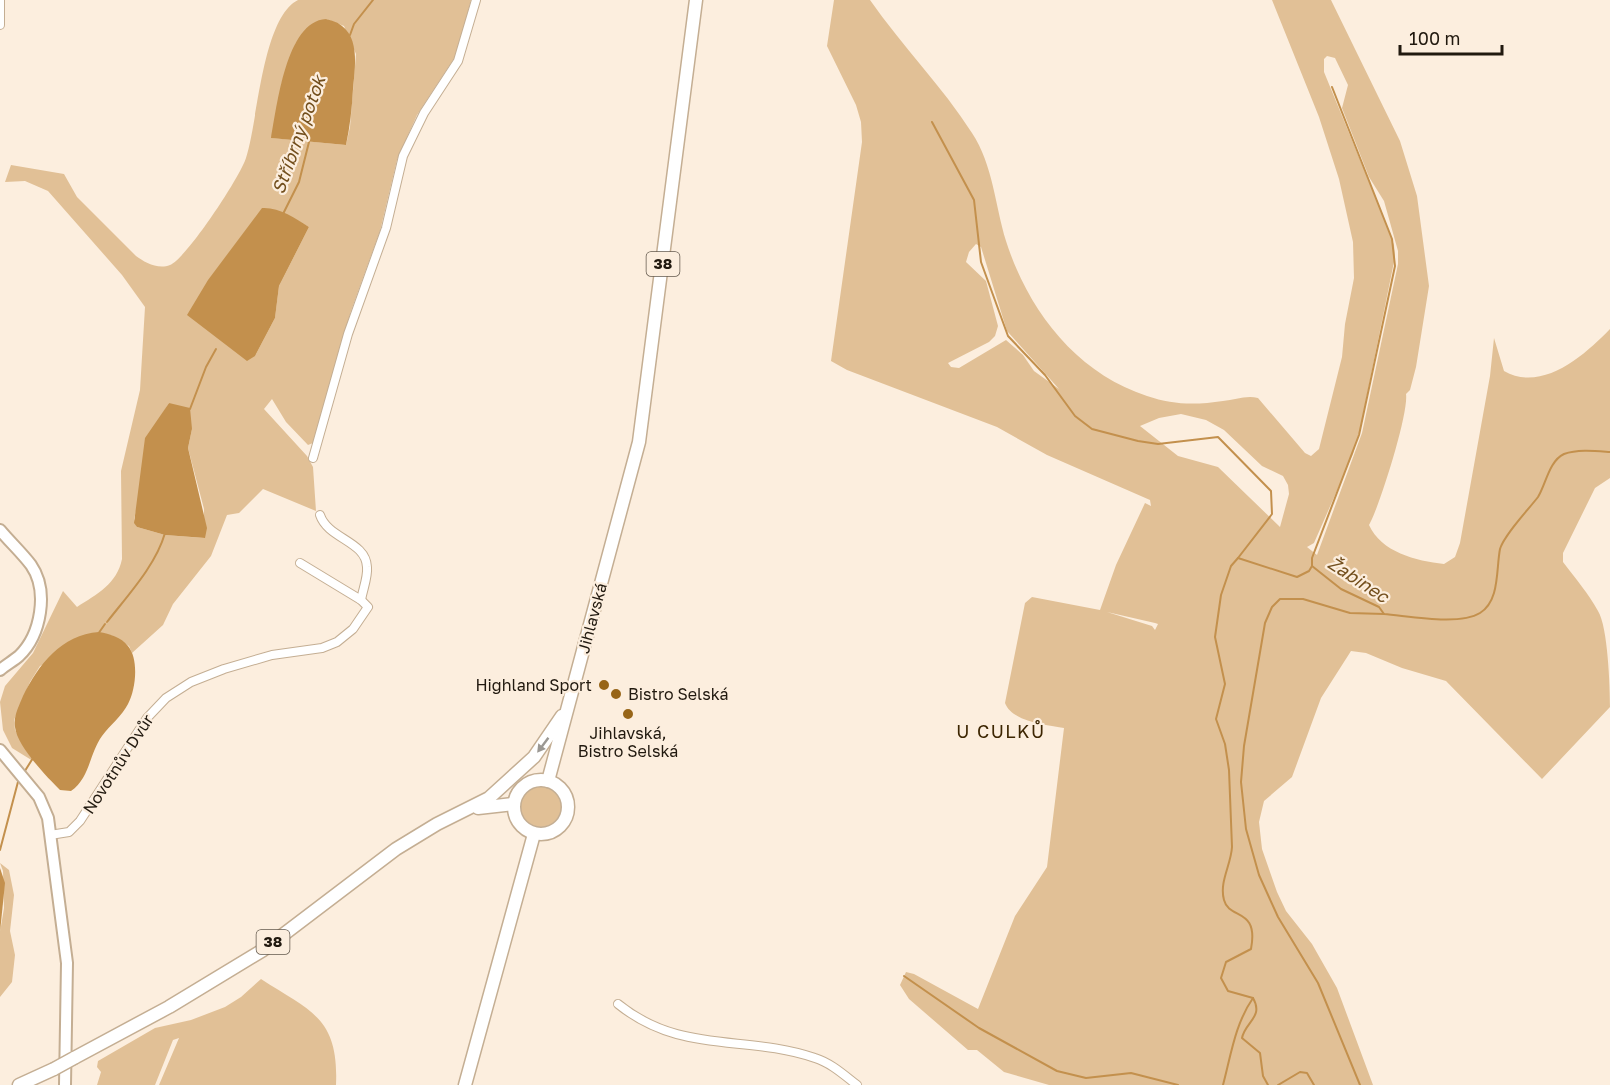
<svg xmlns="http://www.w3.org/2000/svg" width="1610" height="1085" viewBox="0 0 1610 1085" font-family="'Golos Text',sans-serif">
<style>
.green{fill:#e1c096;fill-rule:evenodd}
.water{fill:#c3904d}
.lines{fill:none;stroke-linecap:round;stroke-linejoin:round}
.stream{stroke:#c3904d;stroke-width:2}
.street-casing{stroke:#c4ae93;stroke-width:10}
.secondary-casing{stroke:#c4ae93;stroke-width:14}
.primary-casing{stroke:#c4ae93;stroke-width:15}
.street{stroke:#fff;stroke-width:8}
.secondary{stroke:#fff;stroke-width:10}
.primary{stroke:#fff;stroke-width:12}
.primary-bridge-casing{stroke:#c4ae93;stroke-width:15;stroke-linecap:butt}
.primary-bridge{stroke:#fff;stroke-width:12}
.oneway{fill:#9b9893}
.poi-dot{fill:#976518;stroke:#fceede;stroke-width:2}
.labels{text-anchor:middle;stroke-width:4.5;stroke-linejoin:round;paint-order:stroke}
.shield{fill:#fceede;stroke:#63594d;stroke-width:1.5}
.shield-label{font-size:15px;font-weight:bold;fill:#21190f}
.street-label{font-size:16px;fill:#21190f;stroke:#fceede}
.poi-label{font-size:16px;fill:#21190f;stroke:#fceede;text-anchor:end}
.water-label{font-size:18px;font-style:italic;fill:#734f1d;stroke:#fceede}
.neighbourhood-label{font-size:18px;letter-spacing:1.5px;fill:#3d2602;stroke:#fceede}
</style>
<rect width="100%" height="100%" fill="#fceede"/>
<g class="green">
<path d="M298,0h173l-14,54 -40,61 -20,45 -17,71 -29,80 -38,132 -5,2 -22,-23 -14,-23 -8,10 43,47 6,11 3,44 -53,-22 -24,24 -12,2 -16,41 -38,48 -10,21 -31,28 -3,-7 -18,-11 -71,31 -10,16 -16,38 1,10 18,31 -21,-13 -9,-18 -3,-28 5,-16 28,-33 30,-62 14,16c20,-13 40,-23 45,-48l-1,-88 19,-81 5,-83 -23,-32 -74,-84 -23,-10 -20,1 6,-17 53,9 13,23 59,59c8,6 22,14 34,9 17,-7 70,-88 76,-107 12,-36 16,-140 52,-158zM326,19l18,7 12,28 -6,73 -4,18 -74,-7 10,-56 14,-39zM291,217l18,10 -30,59 -4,32 -20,38zM169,403l23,26 -4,19 16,61v29l-39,-3 -28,-8 -3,-8 25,-100z"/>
<path d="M834,0h36c32,46 72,86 102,133 21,32 23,72 34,108 22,69 70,132 141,155 26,9 49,9 76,5 12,-1 23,-6 35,-3l47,55 6,3 8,-7 23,-92 3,-33 9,-46 -1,-36 -14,-63 -20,-62 -47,-117h59l69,141 17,55 12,90 -13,81 -6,23 -4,4c3,19 -27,114 -37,131 12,27 47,36 75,39l11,-7 5,-14 30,-167 4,-38 10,33c38,22 81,-16 106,-42v149l-15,10 -32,65v9c12,16 26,32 35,49 10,16 12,76 12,96l-68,72 -96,-98 -44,-13 -36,-15 -15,-2 -30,47 -29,79 -28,24 -5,21 3,27 15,43 9,19 26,33 25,44 36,97h-324l-45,-13 -27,-22h-9l-59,-51 -9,-14 6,-13 8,2 64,35 37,-93 32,-49 17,-139c-16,-3 -52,-6 -59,-25l20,-100 7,-6 68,13 16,-45 29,-62 6,3 -1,-6 -103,-45 -50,-28 -150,-57 -16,-9 31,-219 -1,-20 -5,-17 -29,-59zM1327,56l8,2 13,27 -6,23 27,69 15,24 14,50v13l-36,169 -45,122 -10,-8 7,-4 39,-89 7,-25 35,-172 -1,-12 -22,-56 -48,-117v-13zM976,244l5,3 26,84 52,58 -25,-18 -11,-16 -17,-15 -47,28 -8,-1 -3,-4 41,-21 6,-6 3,-10 -12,-45 -20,-19 3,-10zM1181,414l25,6 18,10 38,36 21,10 5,9 1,9 -9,33 -62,-60 -40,-11 -38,-30 19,-8zM1107,612l48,11 3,1 -3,6 -3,-4z"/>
<circle cx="541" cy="807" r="21"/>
<path d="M0,863l9,7 5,25 -4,36 5,24 -3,27 -12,15v-65l4,-24 -1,-37z"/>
<path d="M261,979c49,32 78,38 75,106h-177l20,-47 -6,2 -18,45h-58l4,-13 -4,-5 1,-6 57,-33 36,-8 34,-13 16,-10z"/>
</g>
<g class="water">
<path d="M326,19c35,7 30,42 27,70 -1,19 -3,37 -7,56l-75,-7c6,-31 15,-117 55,-119z"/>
<path d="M262,208c17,-1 33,10 47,19l-30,59 -4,32 -20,38 -8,5 -60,-46 21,-35z"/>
<path d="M169,403l21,5 2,21 -4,19 19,80 -2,10 -40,-3 -28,-8 -3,-4 11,-85z"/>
<path d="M99,632c11,2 22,5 29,14 11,13 8,43 0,58 -6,12 -18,21 -26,32 -13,18 -12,42 -31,55l-11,-1c-14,-14 -43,-44 -45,-63 -2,-10 4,-21 8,-31 16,-32 38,-61 76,-64z"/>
<path d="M0,868l5,15 -5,49z"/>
</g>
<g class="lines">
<g class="stream">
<path d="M350,35l4,-11 19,-24"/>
<path d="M932,122l42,78 7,62 27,74 37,39 30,41 17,13 46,12 20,3 60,-7 53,54 1,23 -34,44"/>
<path d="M283,214l16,-32 11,-44"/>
<path d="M190,409l16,-42 10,-18"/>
<path d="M1312,566v-8l47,-123 36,-169 -3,-27 -60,-152"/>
<path d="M107,622c21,-27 49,-57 58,-89"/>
<path d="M98,634l7,-10"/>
<path d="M23,774l10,-16"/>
<path d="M0,850l19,-72"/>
<path d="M904,976l75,52 78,43 29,7 45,-5 47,12"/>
<path d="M1223,1085c8,-30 12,-61 30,-87"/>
<path d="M1268,1085l-5,-9 -3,-23 -18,-15c3,-16 22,-21 11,-40l-25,-7 -7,-13 5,-16 25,-13c8,-42 -22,-29 -27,-49 -5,-18 7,-35 8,-53l-3,-77 -4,-26 -9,-25 9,-35 -10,-47 6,-42 10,-29 7,-8 59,19 12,-6 3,-5 29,23 38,18 5,7c25,2 75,12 96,-1 20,-12 16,-44 20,-64 4,-14 28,-39 38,-52 8,-13 11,-36 26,-43 14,-5 32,-3 46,-2"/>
<path d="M1278,1085l22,-13 7,1 7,12"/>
<path d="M1360,1085l-42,-102 -40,-66 -19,-42 -13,-46 -5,-47 3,-36 21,-123 7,-16 8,-8h23l47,14 34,1"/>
</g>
<g class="street-casing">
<g id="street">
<path d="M0,25v-25"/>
<path d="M313,458l35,-124 38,-106 17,-72 21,-43 34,-52 18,-61"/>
<path d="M320,515c8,24 46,26 47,52 1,10 -4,22 -6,33"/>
<path d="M50,835l19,-3 11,-11 67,-103 19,-20 25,-16 33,-13 48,-14 50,-7 15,-6 16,-13 15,-22 -7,-7 -61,-37"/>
<path d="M618,1004c63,51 127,30 197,54 16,5 29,17 42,27"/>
</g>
</g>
<g class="secondary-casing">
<g id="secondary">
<path d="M0,530c10,12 22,23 31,35 18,26 10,70 -12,91 -6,5 -13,9 -19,14"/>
<path d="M0,750l39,47 9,21 19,145 -2,122"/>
</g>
</g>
<g class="primary-casing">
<g id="primary">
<circle cx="541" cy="807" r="27"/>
<path d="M548,781l91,-339 57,-442"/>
<path d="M478,808l35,-4"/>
<path d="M74,1058l95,-51 94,-57 133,-101 41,-25 52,-26 45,-41 28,-41"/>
<path d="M19,1085l35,-16"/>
<path d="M465,1085l69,-251"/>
</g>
</g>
<use href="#street" class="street"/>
<use href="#secondary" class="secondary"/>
<use href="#primary" class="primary"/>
<g class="primary-bridge-casing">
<path id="primary-bridge" d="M54,1069l20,-11"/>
</g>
<use href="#primary-bridge" class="primary-bridge"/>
</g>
<defs><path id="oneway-solid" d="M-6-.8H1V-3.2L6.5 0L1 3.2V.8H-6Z" transform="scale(1.5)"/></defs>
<use class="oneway" href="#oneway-solid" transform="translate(543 745) rotate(127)"/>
<g class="poi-dot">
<circle cx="604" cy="685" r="6"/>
<circle cx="616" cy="694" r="6"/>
<circle cx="628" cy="714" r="6"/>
</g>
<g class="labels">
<g class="shield">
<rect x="646.5" y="252" width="33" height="24" rx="4.5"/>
<rect x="256.5" y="930" width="33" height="24" rx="4.5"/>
</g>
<g class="shield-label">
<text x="663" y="269">38</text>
<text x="273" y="947">38</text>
</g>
<g class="street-label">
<text transform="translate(592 618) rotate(-75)" y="6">Jihlavská</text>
<text transform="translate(118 764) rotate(-57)" y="6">Novotnův Dvůr</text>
</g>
<g class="poi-label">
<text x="592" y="691">Highland Sport</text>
<text x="628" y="700" text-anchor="start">Bistro Selská</text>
<text x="628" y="739" text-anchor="middle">Jihlavská,<tspan x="628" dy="18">Bistro Selská</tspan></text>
</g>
<g class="water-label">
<text transform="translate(299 135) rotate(-70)" y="6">Stříbrný potok</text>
<text transform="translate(1358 580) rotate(33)" y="6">Žabinec</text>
</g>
<g class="neighbourhood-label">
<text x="1001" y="738">U CULKŮ</text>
</g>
</g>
<path d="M1400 45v9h102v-9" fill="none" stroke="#21190f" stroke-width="3"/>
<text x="1409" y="45" font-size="18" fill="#21190f" stroke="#fceede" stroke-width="4.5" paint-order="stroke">100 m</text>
</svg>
